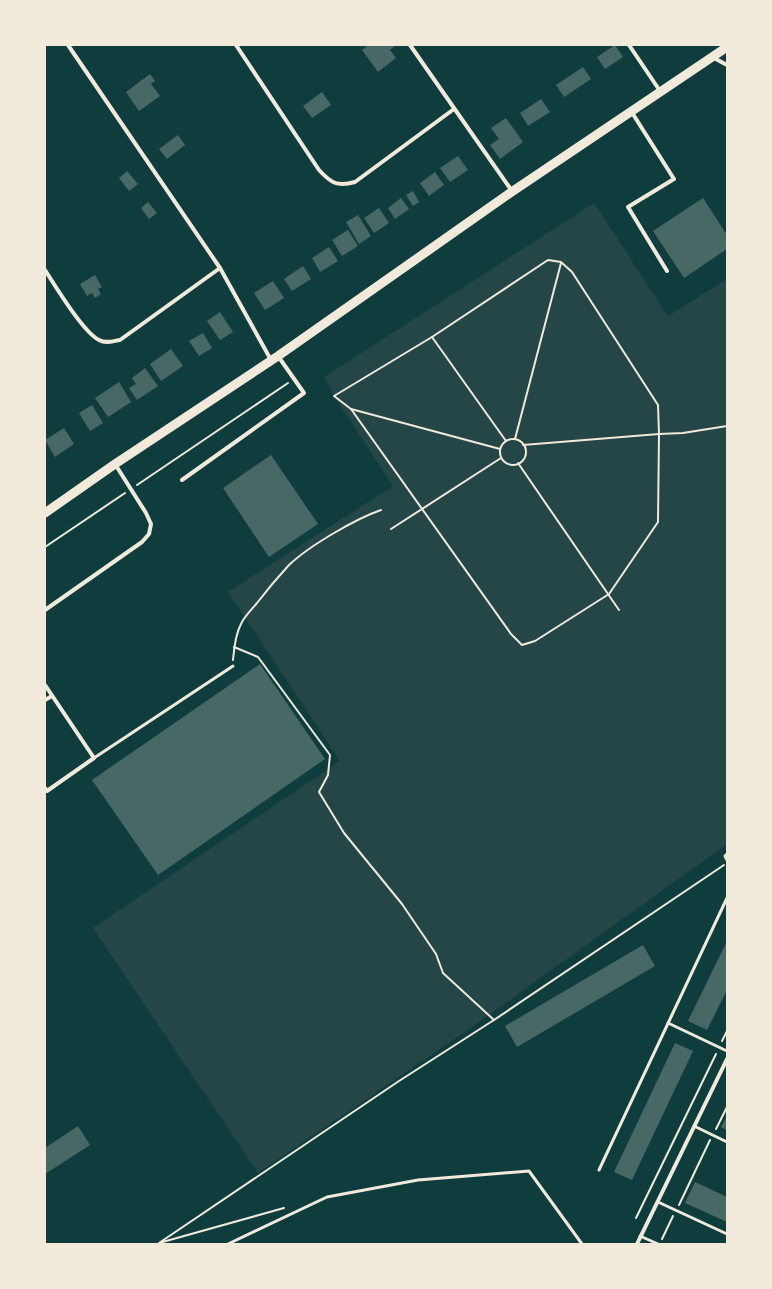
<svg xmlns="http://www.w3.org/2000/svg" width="772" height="1289" viewBox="0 0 772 1289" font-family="Lato,sans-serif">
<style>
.green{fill:#244646}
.building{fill:#486865}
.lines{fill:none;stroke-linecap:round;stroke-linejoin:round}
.path{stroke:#f1e9da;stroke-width:2}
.service{stroke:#f1e9da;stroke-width:3}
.minor{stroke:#f1e9da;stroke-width:4}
.primary{stroke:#f1e9da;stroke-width:9}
</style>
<rect width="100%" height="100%" fill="#0f3d3e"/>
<path class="green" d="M594,203l74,113 59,-37v565l-259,186 -210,143 -165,-245 247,-167 -112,-169 165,-106 -59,-90 -10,-19z"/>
<g class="building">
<path d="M368,45h26l1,1 -5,4 6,8 -18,14 -16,-22z"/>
<path d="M615,45l8,12 -18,12 -8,-12z"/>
<path d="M583,67l8,12 -27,18 -8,-12z"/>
<path d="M150,74l5,7 -4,3 9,12 -21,15 -13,-19z"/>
<path d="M322,92l9,13 -19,13 -9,-12z"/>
<path d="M541,99l9,13 -22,14 -8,-13z"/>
<path d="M506,118l17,24 -23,17 -10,-14 9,-6 -8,-11z"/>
<path d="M178,135l7,10 -18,14 -8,-10z"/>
<path d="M458,156l10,14 -18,12 -10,-14z"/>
<path d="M127,171l11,13 -9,7 -10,-13z"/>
<path d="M435,172l9,13 -15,11 -9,-13z"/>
<path d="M413,191l6,11 -6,4 -7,-11z"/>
<path d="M401,198l8,11 -14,10 -7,-11z"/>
<path d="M703,198l24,37v14l-43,29 -31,-47z"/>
<path d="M148,202l9,11 -8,6 -8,-11z"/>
<path d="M379,208l10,15 -15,10 -10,-15z"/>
<path d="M358,215l13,21 -12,8 -13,-22z"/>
<path d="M348,230l10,16 -16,10 -10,-16z"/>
<path d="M329,247l9,14 -18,11 -8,-14z"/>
<path d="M303,266l8,13 -19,12 -8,-12z"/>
<path d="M95,275l7,12 -4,2 3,5 -6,4 -3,-5 -5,3 -7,-12z"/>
<path d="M273,281l11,17 -19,12 -11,-17z"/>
<path d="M220,312l13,20 -13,8 -13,-19z"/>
<path d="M203,333l9,15 -13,8 -10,-15z"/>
<path d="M171,349l12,17 -22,15 -11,-17z"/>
<path d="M145,368l13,18 -21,14 -8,-12 7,-4 -4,-6z"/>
<path d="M119,382l12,20 -23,15 -13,-19z"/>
<path d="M92,405l11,18 -13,8 -11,-18z"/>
<path d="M64,428l10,16 -19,13 -10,-17z"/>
<path d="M271,455l47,69 -49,33 -46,-69z"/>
<path d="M260,664l65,95 -167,116 -66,-95z"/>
<path d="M727,941v49l-20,40 -19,-9z"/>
<path d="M643,945l12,21 -138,81 -12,-21z"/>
<path d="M675,1043l18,8 -61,129 -18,-8z"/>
<path d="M727,1116v14l-6,-3z"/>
<path d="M78,1126l12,19 -45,29v-26z"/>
<path d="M695,1182l32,15v25l-42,-19z"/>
</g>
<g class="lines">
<g class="path">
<path d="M351,409l160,225 11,11 13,-4 74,-47 49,-72 1,-88 -1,-29 -86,-133 -11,-10 -13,-2 -116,77"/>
<path d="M515,439l46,-176"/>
<circle cx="513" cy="452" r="13"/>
<path d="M523,445l136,-11 24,-1 44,-7"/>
<path d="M500,449l-149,-40 -17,-13 98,-59 74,104"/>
<path d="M518,463l101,147"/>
<path d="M137,485l151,-102"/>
<path d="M391,529l110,-71"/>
<path d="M45,547l80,-54"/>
<path d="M234,647l24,10 72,98 -2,20 -9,17 25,41 58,71 34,50 7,19 51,47"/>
<path d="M233,660c1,-11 2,-25 8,-36 3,-7 11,-15 16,-21 10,-13 21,-26 32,-38 20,-19 66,-46 92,-55"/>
<path d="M722,1041l5,-10"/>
<path d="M716,1129l11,-22"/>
<path d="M679,1205l31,-65"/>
<path d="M284,1208l-125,35 240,-162 95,-61 230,-155"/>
<path d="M636,1218l80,-164"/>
<path d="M662,1239l11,-23"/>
</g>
<g class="service">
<path d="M94,758l139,-92"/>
<path d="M727,854l-2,2 2,4"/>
<path d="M668,1023l59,28"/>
<path d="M694,1126l33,16"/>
<path d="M599,1170l128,-272"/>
<path d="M658,1202l69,32"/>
<path d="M640,1236l18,8"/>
<path d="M228,1244l99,-47 91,-17 111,-9 53,73"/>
</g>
<g class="minor">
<path d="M68,45l152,223 51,92"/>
<path d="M236,45l83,125c12,13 18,17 36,12l99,-73"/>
<path d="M410,45l102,146"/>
<path d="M629,45l31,46"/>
<path d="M712,57l15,8"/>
<path d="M631,111l43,68 -46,28 39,64"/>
<path d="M45,270c11,17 38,62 54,70 7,4 14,1 21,0l100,-72"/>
<path d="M182,480l122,-87 -26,-37"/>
<path d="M45,610l97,-68 7,-8 2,-10 -5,-11 -31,-49"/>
<path d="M45,685l49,73 -47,33 -2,-3"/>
<path d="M45,700l7,-4"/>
<path d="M637,1244l90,-185"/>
</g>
<path class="primary" d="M45,513l70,-49 163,-108 235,-165 214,-144"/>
</g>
<rect width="772" height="1289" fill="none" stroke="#f1e9da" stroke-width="92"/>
</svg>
